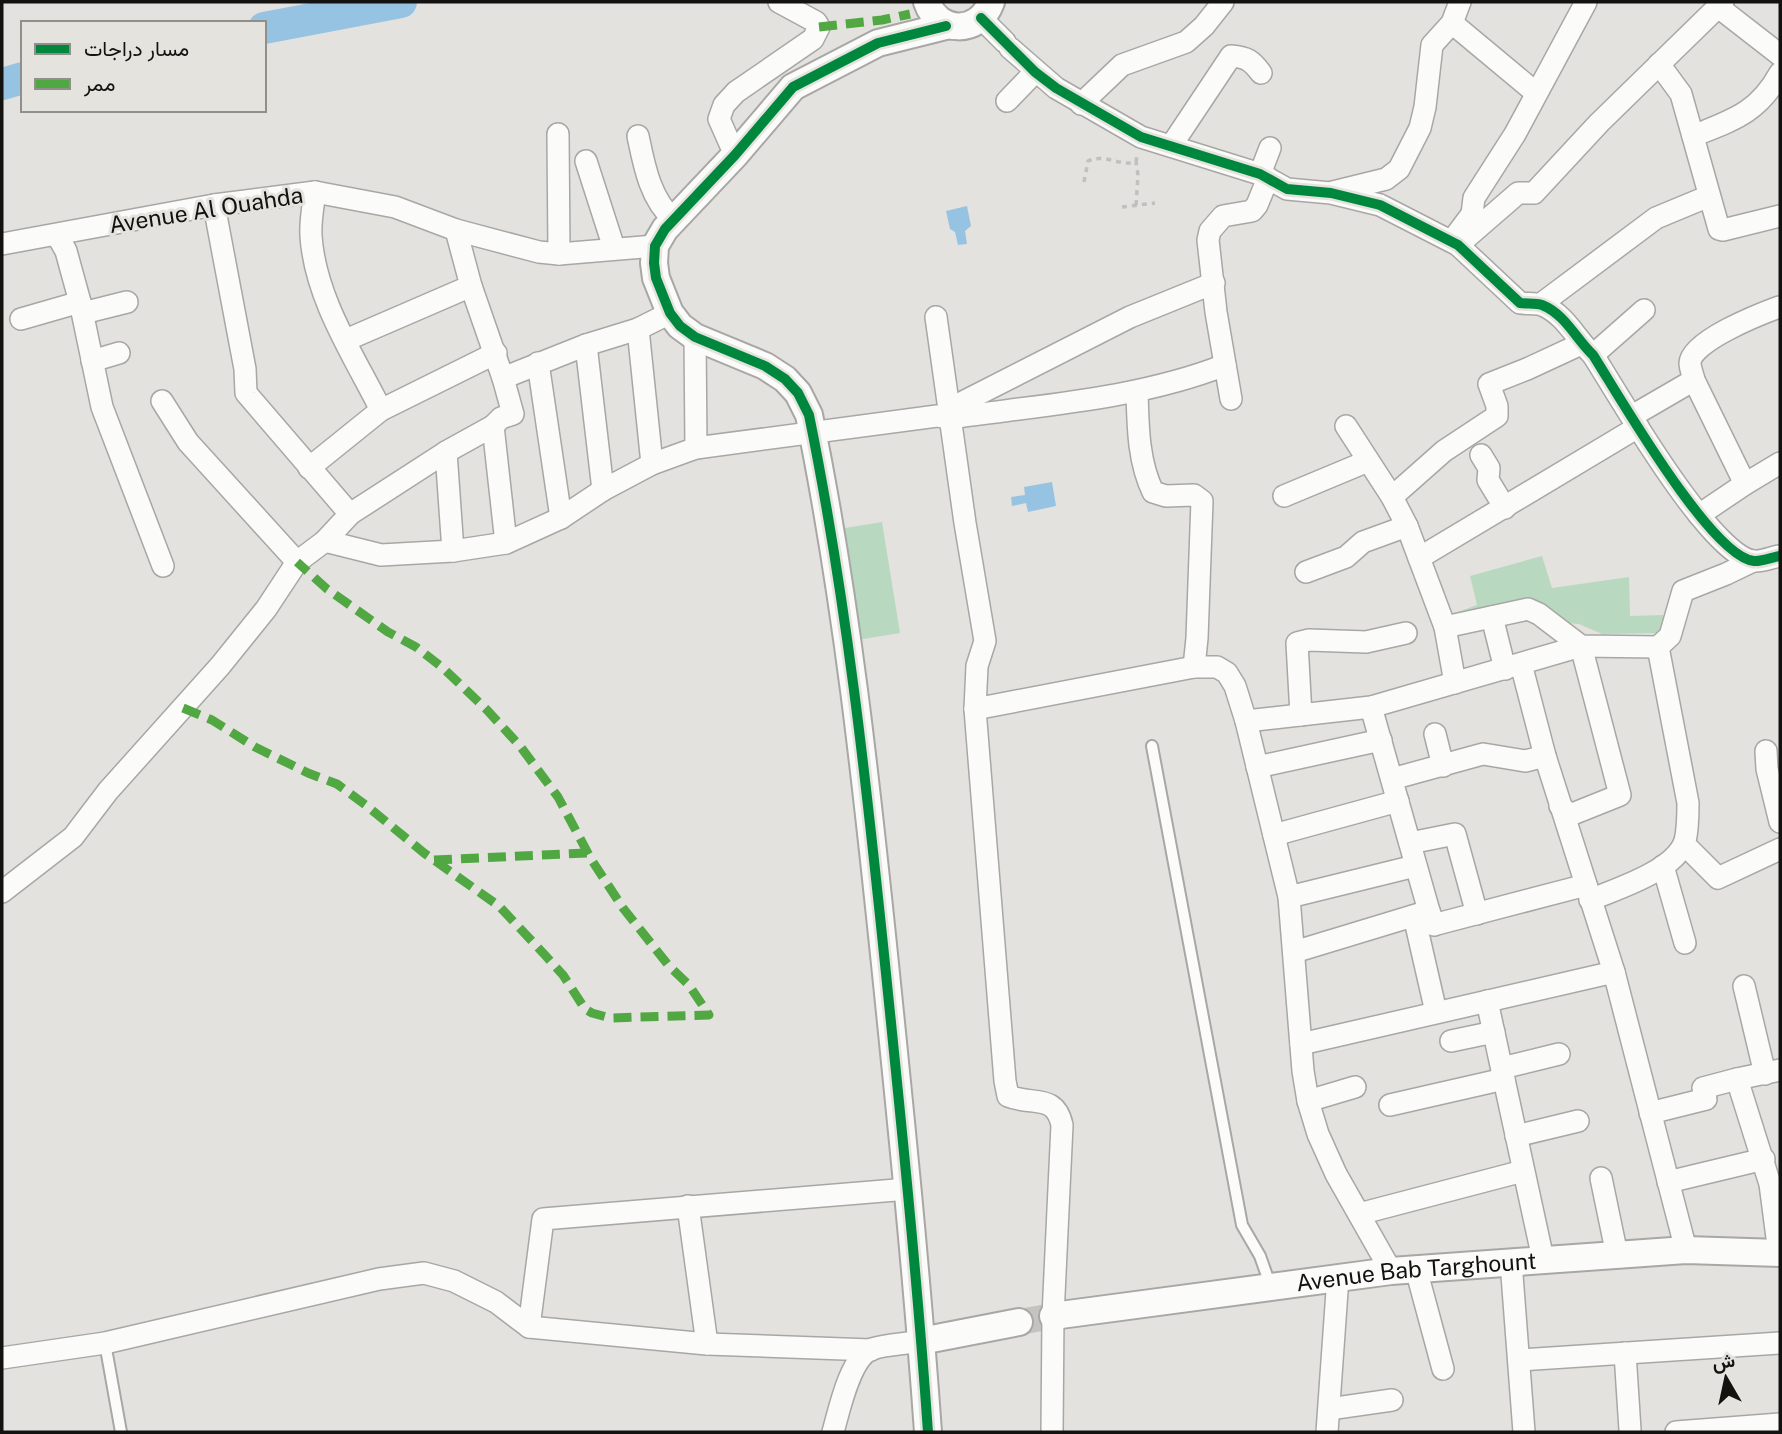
<svg xmlns="http://www.w3.org/2000/svg" width="1782" height="1434" viewBox="0 0 1782 1434" font-family="'Public Sans',Vazirmatn,sans-serif">
<style>
.green{fill:#b8d9bf}
.water{fill:#97c3e3}
.lines{fill:none;stroke-linecap:round;stroke-linejoin:round}
.river{stroke:#97c3e3;stroke-width:32}
.tertiary-tunnel{stroke:#c4c3c0;stroke-width:26;stroke-dasharray:26 13;stroke-linecap:butt}
.service-casing{stroke:#a8a7a5;stroke-width:14}
.minor-casing{stroke:#a8a7a5;stroke-width:24}
.tertiary-casing{stroke:#a8a7a5;stroke-width:30}
.path{stroke:#c0c0bf;stroke-width:3.5;stroke-dasharray:5 5;stroke-linecap:butt}
.service{stroke:#fbfbfa;stroke-width:10}
.minor{stroke:#fbfbfa;stroke-width:21}
.tertiary{stroke:#fbfbfa;stroke-width:26}
.quiet{stroke:#51a842;stroke-width:9;stroke-dasharray:18 9;stroke-linecap:butt}
.cycleway-casing{stroke:#e4e3de;stroke-width:15}
.cycleway{stroke:#00873e;stroke-width:10}
.labels{text-anchor:middle;stroke-width:6;stroke-linejoin:round;paint-order:stroke}
.street-label{font-size:23px;fill:#131211;stroke:#e4e3de}
</style>
<rect width="100%" height="100%" fill="#e3e2df"/>
<g class="green">
<path d="M882,522l18,111 -43,7 -18,-111z"/>
<path d="M1542,556l10,32 77,-11 1,39 33,-1v18l-61,1 -23,-10 -21,-2 -31,-20 -77,13 27,-10 -7,-29z"/>
</g>
<g class="water">
<path d="M967,206l4,20 -6,5 2,13 -9,1 -3,-13 -5,-3 -4,-18z"/>
<path d="M1052,482l4,24 -28,6 -2,-9 -14,3 -1,-9 14,-2 -1,-8z"/>
</g>
<g class="lines">
<g class="river">
<path d="M264,28l137,-26"/>
<path d="M2,84l21,-6"/>
</g>
<path class="tertiary-tunnel" d="M1019,1322l34,-6"/>
<g class="service-casing">
<g id="service">
<path d="M1152,746l90,479 18,31 11,31"/>
<path d="M105,1343l16,89"/>
</g>
</g>
<g class="minor-casing">
<g id="minor">
<path d="M1717,6l63,49"/>
<path d="M981,18l24,24"/>
<path d="M1452,23l84,70"/>
<path d="M1010,48l46,40 85,49 119,37 27,15 44,4 49,12 78,40 62,58c6,1 16,0 22,2 23,9 34,34 51,50 25,39 118,202 161,206 7,1 19,-4 26,-5"/>
<path d="M1659,64l22,30 38,135 4,1 57,-14"/>
<path d="M1007,101l28,-29"/>
<path d="M1081,104l41,-39 64,-23 18,-16 19,-24"/>
<path d="M558,134l1,120"/>
<path d="M638,136c6,29 12,63 36,84"/>
<path d="M1693,136c40,-16 65,-23 87,-63"/>
<path d="M1171,146l60,-90c16,1 21,5 30,17"/>
<path d="M735,155l-16,-36 5,-14 12,-13 77,-53 6,-12 -3,-5 -37,-20"/>
<path d="M586,161l28,87"/>
<path d="M1260,174l10,-26"/>
<path d="M315,192c-2,15 -5,29 -4,44 4,62 43,120 70,174"/>
<path d="M1333,192l53,-13 13,-10 21,-41 5,-21 7,-62 20,-22 8,-21"/>
<path d="M214,205l31,164 1,24 104,121"/>
<path d="M1457,234l15,-20 2,-16 41,-64 71,-132"/>
<path d="M57,235l9,16 14,51 22,105 61,159"/>
<path d="M2,244l212,-39 101,-13 80,15 61,23 83,22 20,2 96,-8"/>
<path d="M1458,245l60,-52h16l65,-70 124,-121"/>
<path d="M471,286l32,92 83,-33 52,-16 32,-16"/>
<path d="M1541,304l115,-86 53,-22"/>
<path d="M83,313l44,-11"/>
<path d="M936,317l29,206 20,118 -8,25 -2,43 30,372 3,15c25,10 47,-3 54,29l-9,191 -1,116"/>
<path d="M21,319l59,-17"/>
<path d="M638,329l14,135"/>
<path d="M695,337l1,111"/>
<path d="M346,340l125,-54 -15,-56"/>
<path d="M586,345l17,145"/>
<path d="M1593,355l51,-45"/>
<path d="M92,361l27,-8"/>
<path d="M538,363l23,155"/>
<path d="M1137,391c1,35 1,70 16,101l13,4 28,-1 8,6 -5,137 -3,29"/>
<path d="M1231,399l-15,-87 -8,-72 2,-9 13,-15 29,-5 5,-6 11,-27"/>
<path d="M162,401l26,41 109,120"/>
<path d="M1632,416l62,-36"/>
<path d="M950,418l11,-15 169,-86 84,-34"/>
<path d="M493,426l13,117"/>
<path d="M1346,426l46,71 15,29 38,101 10,56"/>
<path d="M446,452l7,99"/>
<path d="M1481,455l8,13 -1,12 17,28"/>
<path d="M309,468l72,-58 115,-57"/>
<path d="M1745,484l35,-21"/>
<path d="M1284,496l84,-35"/>
<path d="M1392,497l52,-46 53,-35v-10l-8,-22 38,-15 54,-25"/>
<path d="M1699,515l46,-31 -51,-104c-1,-5 -4,-12 -4,-17 1,-22 70,-49 89,-56"/>
<path d="M325,541l56,14 72,-4 53,-8 55,-25 42,-28 49,-26 44,-16 241,-32 13,2c92,-13 188,-19 275,-53"/>
<path d="M1419,558l219,-131"/>
<path d="M1306,572l40,-15 17,-15 44,-16"/>
<path d="M1492,617l13,52"/>
<path d="M1445,627l83,-18 11,5 42,32 77,1 12,-11 13,-45 43,-17 27,-13"/>
<path d="M1521,664l24,92 69,216 72,278"/>
<path d="M1371,707l58,204"/>
<path d="M975,709l219,-42h23l10,6 8,13 11,35 43,176 14,174 5,30 10,33 18,40 55,97"/>
<path d="M1301,715l-4,-72 12,-3 57,2 40,-9"/>
<path d="M1246,721l125,-14 210,-61 39,149 -50,20 -10,-9"/>
<path d="M1435,734l8,32"/>
<path d="M1766,751l1,18 13,53"/>
<path d="M1257,767l124,-27"/>
<path d="M1392,779l91,-25 42,7 20,-5"/>
<path d="M1274,835l124,-34"/>
<path d="M1410,843l45,-9 22,80"/>
<path d="M1684,844l34,34 62,-29"/>
<path d="M1663,866l22,77"/>
<path d="M2,892l71,-55 35,-46 112,-125 46,-57 31,-47 28,-21 25,-27 96,-62 47,-26 8,-8 12,-4 -10,-36"/>
<path d="M1289,897l126,-31"/>
<path d="M1590,900c26,-11 85,-29 95,-59 3,-12 3,-25 3,-38l-30,-156"/>
<path d="M1414,916l22,96"/>
<path d="M1294,952l135,-41 5,14 3,-1 149,-39"/>
<path d="M1744,986l21,88"/>
<path d="M1487,1001l56,258"/>
<path d="M1451,1041l43,-9"/>
<path d="M1301,1044l313,-72"/>
<path d="M1502,1068l57,-14"/>
<path d="M1308,1101l47,-14"/>
<path d="M1390,1105l114,-26"/>
<path d="M1650,1113l56,-14 -3,-11 34,-9"/>
<path d="M1516,1136l62,-15"/>
<path d="M1601,1178l16,77"/>
<path d="M1668,1182l96,-23"/>
<path d="M688,1206l19,138"/>
<path d="M1359,1214l164,-43"/>
<path d="M1779,1253l-9,-69 -33,-105 43,-9"/>
<path d="M1511,1262l13,170"/>
<path d="M1416,1269l27,100"/>
<path d="M529,1327l14,-108 365,-30"/>
<path d="M1625,1353l5,77"/>
<path d="M2,1358l103,-15 274,-64 45,-6 30,8 42,21 33,25 178,17 164,6"/>
<path d="M1519,1360l261,-17"/>
<path d="M1329,1409l63,-9"/>
<path d="M833,1432c6,-21 17,-75 39,-83 15,-5 34,-5 49,-8"/>
<path d="M1327,1432l11,-155"/>
<path d="M1676,1432l104,-8"/>
</g>
</g>
<g class="tertiary-casing">
<g id="tertiary">
<path d="M927,2c11,32 52,33 64,0"/>
<path id="s1" d="M1053,1316l338,-45 295,-21 94,3"/>
<path d="M921,1341l98,-19"/>
<path d="M928,1432c-11,-156 -27,-312 -43,-468 -19,-184 -39,-368 -76,-549l-11,-22 -13,-14 -20,-13 -70,-29 -15,-11 -10,-13 -14,-35 -2,-15 1,-17 10,-17 70,-74 58,-68 85,-44 68,-17"/>
</g>
</g>
<g class="path">
<path d="M1084,182l4,-21c19,-8 31,6 48,1l1,-7"/>
<path d="M1136,205l2,-30 -2,-13"/>
<path d="M1122,207l33,-4"/>
</g>
<use href="#service" class="service"/>
<use href="#minor" class="minor"/>
<use href="#tertiary" class="tertiary"/>
<g class="quiet">
<path d="M819,27l63,-7 28,-6"/>
<path d="M183,708l29,12 43,27 53,26 29,11 30,22 57,47 75,53 45,48 19,21 22,34 7,4 18,5 99,-3 -20,-30 -20,-19 -46,-58 -32,-49 -33,-62 -38,-51 -33,-36 -44,-42 -27,-21 -28,-15 -61,-43 -30,-27"/>
<path d="M434,860l154,-7"/>
</g>
<g class="cycleway-casing">
<g id="cycleway">
<path d="M981,18l54,54 21,16 85,49 119,37 27,15 44,4 49,12 78,40 62,58c6,1 16,0 22,2 23,9 34,34 51,50 25,39 118,202 161,206 7,1 19,-4 26,-5"/>
<path d="M928,1432c-11,-156 -27,-312 -43,-468 -19,-184 -39,-368 -76,-549l-11,-22 -13,-14 -20,-13 -70,-29 -15,-11 -10,-13 -14,-35 -2,-15 1,-17 10,-17 70,-74 58,-68 85,-44 68,-17"/>
</g>
</g>
<use href="#cycleway" class="cycleway"/>
</g>
<g class="labels">
<g class="street-label">
<text transform="translate(206 210) rotate(-9)" y="8">Avenue Al Ouahda</text>
<text dy="8" stroke="none"><textPath href="#s1" startOffset="366">Avenue Bab Targhount</textPath></text>
</g>
</g>
<rect width="1782" height="1434" fill="none" stroke="#131211" stroke-width="7"/>
<rect x="21" y="21" width="245" height="91" fill="#e4e3de" stroke="#908f8c" stroke-width="2"/>
<rect x="35" y="44" width="35" height="10" fill="#00873e" stroke="#908f8c" stroke-width="2"/>
<text x="84" y="56" font-size="21" fill="#131211">مسار دراجات</text>
<rect x="35" y="79" width="35" height="10" fill="#51a842" stroke="#908f8c" stroke-width="2"/>
<text x="84" y="91" font-size="21" fill="#131211">ممر</text>
<g transform="translate(1726 1378) rotate(351)" stroke="#e4e3de" stroke-width="5" paint-order="stroke">
<path d="M0-5L12 26L0 18L-12 26Z" fill="#131211"/>
<text y="-10" font-size="19" font-weight="bold" text-anchor="middle" fill="#131211">ش</text>
</g>
</svg>
